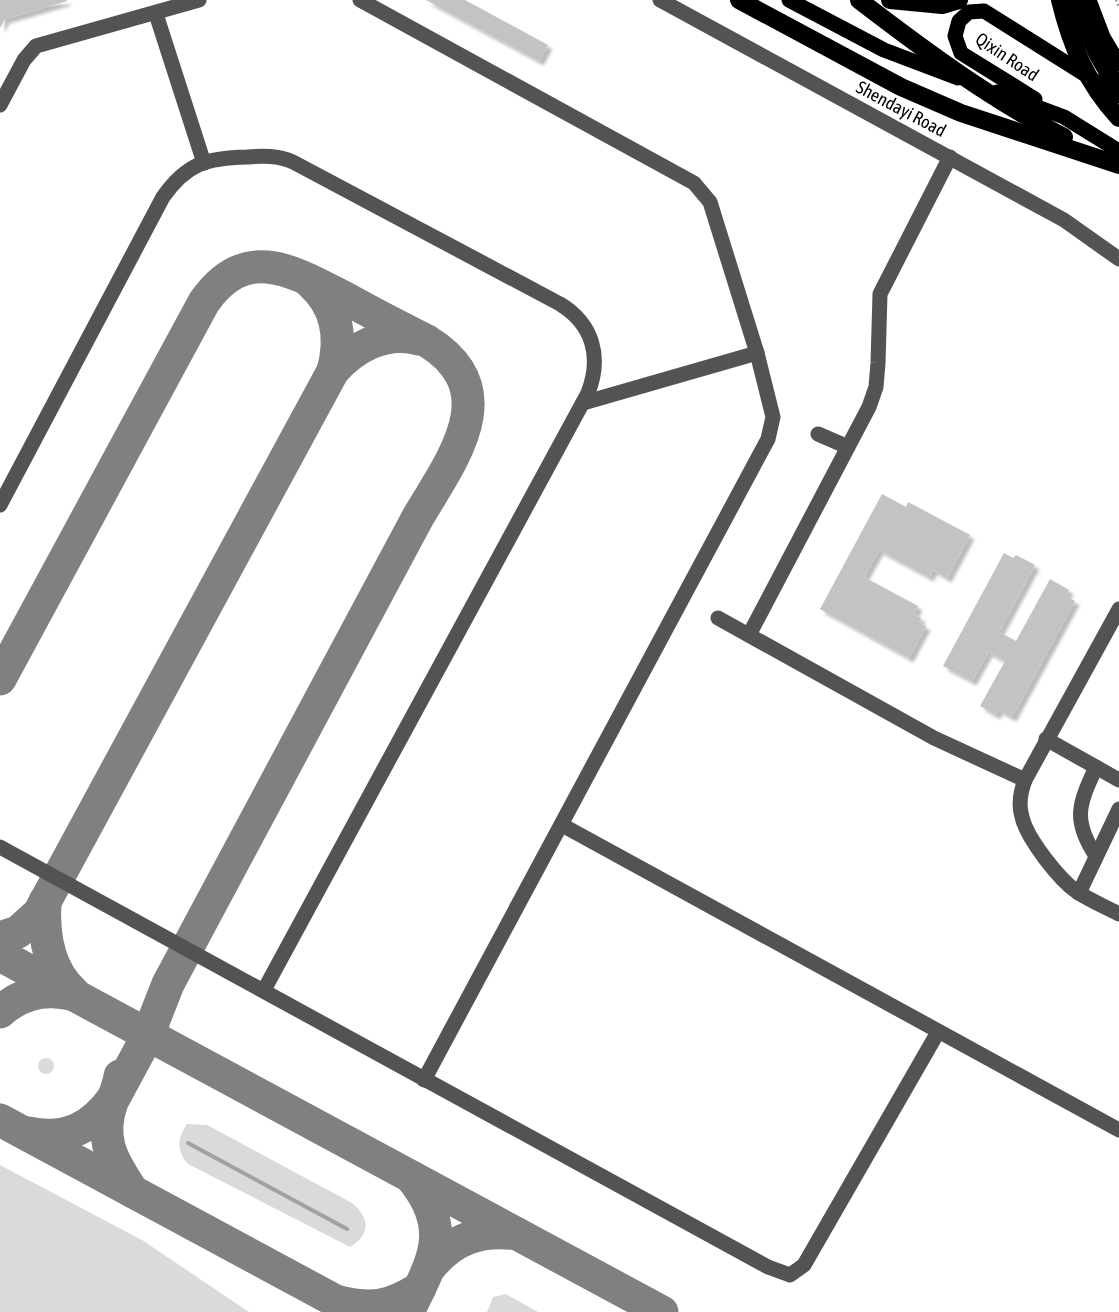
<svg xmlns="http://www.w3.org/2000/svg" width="1119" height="1312" viewBox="0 0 1119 1312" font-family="'Asap Condensed',sans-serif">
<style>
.green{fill:#dadada}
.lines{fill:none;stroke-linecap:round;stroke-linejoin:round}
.stream{stroke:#a1a1a1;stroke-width:4}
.taxiway{stroke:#808080;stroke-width:33}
.building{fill:#c3c3c3;filter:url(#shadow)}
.path{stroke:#757575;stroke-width:2;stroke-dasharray:1.5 3;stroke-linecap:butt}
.minor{stroke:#535353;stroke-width:15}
.major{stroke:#000;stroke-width:15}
.highway{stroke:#000;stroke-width:18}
.labels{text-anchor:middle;stroke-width:4.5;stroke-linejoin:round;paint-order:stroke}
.street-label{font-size:18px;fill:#000;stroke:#fff}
</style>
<defs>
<filter id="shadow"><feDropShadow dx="4.5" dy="4.5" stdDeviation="1.5" flood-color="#0004"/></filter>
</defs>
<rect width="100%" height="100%" fill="#fff"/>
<g class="green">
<circle cx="46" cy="1066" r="8"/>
<path d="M187,1124l20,1 145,78c18,15 19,31 -2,44l-162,-83c-12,-15 -11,-24 -1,-40z"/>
<path d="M0,1165l142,75 107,72h-249z"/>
<path d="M506,1294l32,18h-51l6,-15z"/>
</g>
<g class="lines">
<path class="stream" d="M188,1143l159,86"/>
<g class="taxiway">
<path d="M311,283c27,24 31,55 22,88"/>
<path d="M0,679l204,-377c42,-60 89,-31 141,-4 27,15 54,29 82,43 79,49 26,117 -9,176l-250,467 -20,51 -34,63"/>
<path d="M45,901c-2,33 3,69 29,92"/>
<path d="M0,938l18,-6 21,-19 294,-542c21,-24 52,-41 86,-32"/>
<path d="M0,955l662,357"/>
<path d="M0,1012c20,-18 44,-24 70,-18"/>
<path d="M120,1076c-2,14 -10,27 -12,41 -6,30 10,52 25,75"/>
<path d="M0,1120l356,192"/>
<path d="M28,1133c38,8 64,-5 86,-36"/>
<path d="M430,1267c23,-28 50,-38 87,-33"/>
<path d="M335,1301c37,9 53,7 85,-13"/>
<path d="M408,1312c26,-53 45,-83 3,-135"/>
</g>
</g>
<g class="building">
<path d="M0,0h67v1l-62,18 -5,9z"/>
<path d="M426,0h39l83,45 -9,16z"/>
<path d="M882,494l24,13 2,-5 62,33 -23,43 -14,-8 -4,7 -50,-27 -15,27 54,29 -4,8 7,4 -2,4 7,4 -17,32 -89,-49z"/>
<path d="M1004,553l9,5 3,-3 19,10 -36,67 17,9 34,-62 19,11 -3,6 9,5 -63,116 -14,-7 -2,5 -16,-9 25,-45 -17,-9 -16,29 -29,-15z"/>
</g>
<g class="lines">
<path class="path" d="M1116,0l3,8"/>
<g class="minor">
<path d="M360,0l334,183 16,19 47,151 16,64 -5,22 -344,641"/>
<path d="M660,0l404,220 55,39"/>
<path d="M156,14l48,149"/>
<path d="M0,105l24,-45 12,-14 163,-46"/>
<path d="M583,403l174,-50"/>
<path d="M818,434l30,13"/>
<path d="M0,505l163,-308c24,-34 44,-39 84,-40 16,-1 30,-2 46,5l267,142c33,20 42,53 28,89l-324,597"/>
<path d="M718,618l216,120 91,42 94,-171"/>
<path d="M749,635l120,-228 7,-20 2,-24 2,-69 70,-137"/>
<path d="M1046,739l73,41"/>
<path d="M1096,767c-17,37 -24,53 0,89"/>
<path d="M1025,780c-5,13 -7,24 -3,37 5,22 37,62 55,75 13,8 28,15 42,22"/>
<path d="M562,825l557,305"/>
<path d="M0,847l768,420 22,8 14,-10 134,-233"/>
<path d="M1079,893l40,-84"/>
</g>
<g class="major">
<path d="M789,0l95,50 74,28"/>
<path d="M1089,0l14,37 16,27"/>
<path d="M997,92l67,25 55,34"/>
<path d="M1035,99l-74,-46 -6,-17 4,-15 10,-9 15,-1 135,85"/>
</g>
<g class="highway">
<path d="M739,0l162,87 60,26 158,52"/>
<path d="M859,0c65,50 133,100 205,137"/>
<path d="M890,0l52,5 17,-5"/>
<path d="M1060,0c11,45 27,84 59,118"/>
<path d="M1078,0c6,32 22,62 41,88"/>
</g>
</g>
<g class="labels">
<g class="street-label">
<text transform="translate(1007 57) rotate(34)" y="6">Qixin Road</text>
<text transform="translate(901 109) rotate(28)" y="6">Shendayi Road</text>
</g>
</g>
</svg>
